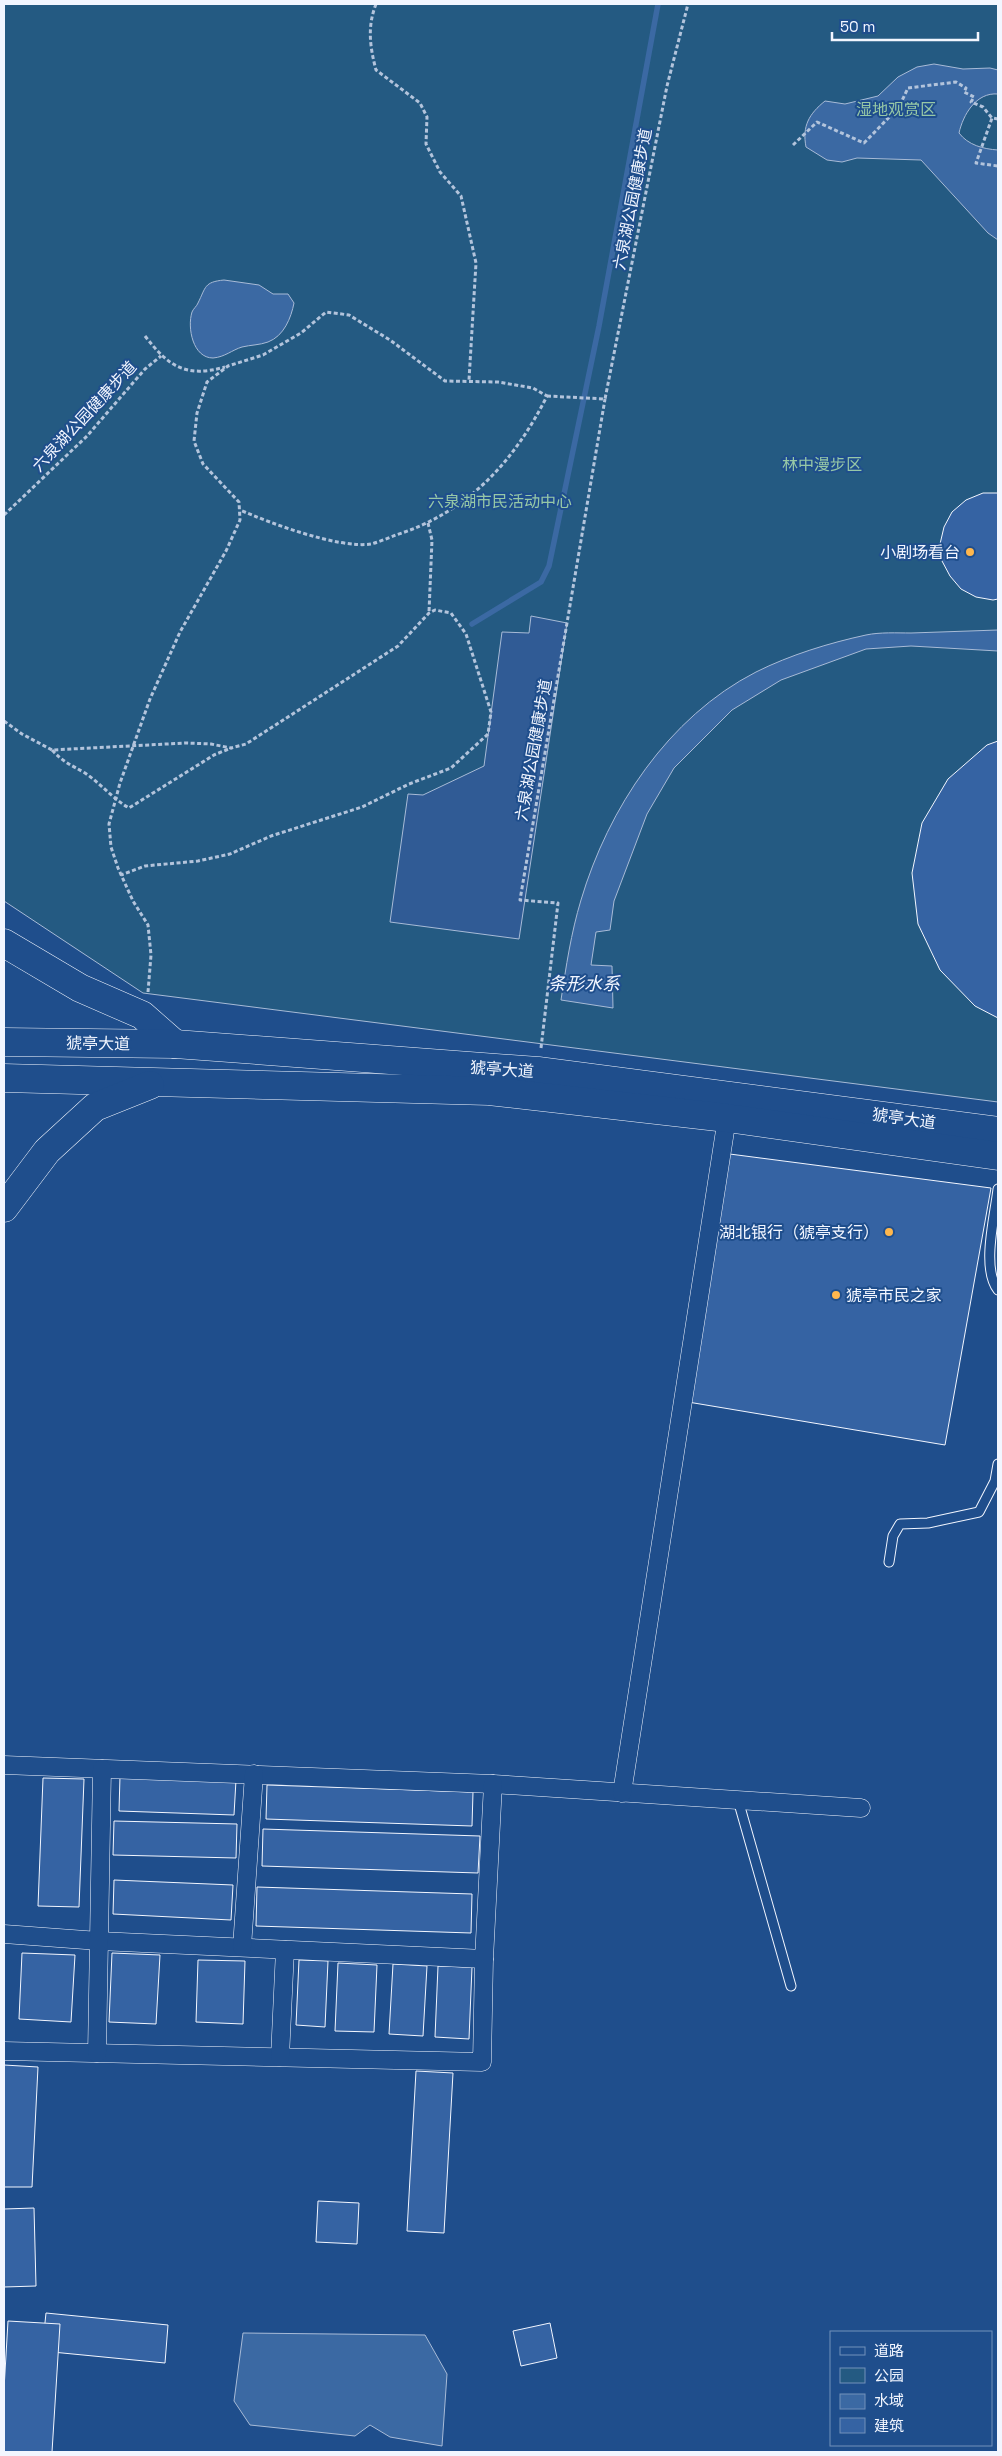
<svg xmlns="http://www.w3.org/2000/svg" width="1002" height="2456" viewBox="0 0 1002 2456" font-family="'Space Grotesk','Noto Sans SC',sans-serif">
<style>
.green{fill:#245a82;stroke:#a8bbd7}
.parking{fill:#305b95;stroke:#a8bbd7}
.water{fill:#3b69a3;stroke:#a8bbd7}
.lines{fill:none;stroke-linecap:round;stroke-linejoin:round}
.stream{stroke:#3b69a3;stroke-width:5.5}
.building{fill:#3563a3;stroke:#f2f6ff}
.service-casing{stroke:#f2f6ff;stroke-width:11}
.minor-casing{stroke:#f2f6ff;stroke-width:19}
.trunk-casing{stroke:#f2f6ff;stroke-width:29}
.path{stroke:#b3c4dc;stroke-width:3;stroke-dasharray:4 2.5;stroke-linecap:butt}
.service{stroke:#1f4e8c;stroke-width:9}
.minor{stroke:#1f4e8c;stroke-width:18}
.trunk{stroke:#1f4e8c;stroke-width:28}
.poi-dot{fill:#ffb74d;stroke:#1f4e8c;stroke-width:2}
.labels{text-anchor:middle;stroke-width:4;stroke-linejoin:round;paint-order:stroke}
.park-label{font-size:16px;fill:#97c8a6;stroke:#1f4e8c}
.street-label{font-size:16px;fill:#f2f6ff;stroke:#1f4e8c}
.poi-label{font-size:16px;fill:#f2f6ff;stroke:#1f4e8c;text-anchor:end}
.water-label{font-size:18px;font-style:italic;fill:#f2f6ff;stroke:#1f4e8c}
</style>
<rect width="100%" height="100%" fill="#1f4e8c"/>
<path class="green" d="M4,4h994v1098l-855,-109 -139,-92z"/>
<path class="parking" d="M531,616l36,7 -48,316 -129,-17 18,-128 15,1 61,-29 18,-134 27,1z"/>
<g class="water">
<path d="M934,64l29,5 27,-1 8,2v24c-22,-2 -35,21 -39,39 9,12 24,16 39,17v90l-10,-7 -67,-73 -64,-2 -15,4 -15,-2 -21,-13c-4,-21 3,-33 19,-46l20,3 33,-8 20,-19 19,-10z"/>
<path d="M224,280l35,5 14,9h15l6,9c-3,15 -10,33 -26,39 -8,3 -18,3 -26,5 -10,3 -17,10 -29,11 -20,0 -26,-30 -21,-46 1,-3 5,-6 6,-9 8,-16 6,-21 26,-23z"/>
<path d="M998,630v21l-87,-5 -45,3 -85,31 -49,30 -58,58 -27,46 -33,87 -4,29 -14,2 -5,33 21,1 1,42 -52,-8c5,-33 10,-67 20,-100 27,-91 87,-183 175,-228 34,-17 73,-29 110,-37 14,-3 31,-2 45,-2 29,-1 58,-2 87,-3z"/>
<path d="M243,2333l182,2 22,39 -5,72 -52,-9 -20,-12 -15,11 -105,-11 -16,-24z"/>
</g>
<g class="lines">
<path class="stream" d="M472,624l69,-42 8,-16 50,-240 59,-322"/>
</g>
<g class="building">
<path d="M983,493h15v106l-5,1 -17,-3 -15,-8 -11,-13 -8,-15 -2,-17 4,-17 8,-15 14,-12z"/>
<path d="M998,741v277l-23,-12 -35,-36 -22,-46 -6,-51 10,-50 26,-44 39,-34z"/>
<path d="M722,1153l269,35 -46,257 -263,-44z"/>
<path d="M120,1776l116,4 -2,35 -115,-4z"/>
<path d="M43,1778l41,1 -5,128 -41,-1z"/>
<path d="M267,1785l206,7 -1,34 -206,-7z"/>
<path d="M114,1821l123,3 -1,34 -123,-3z"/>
<path d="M263,1829l217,7 -2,37 -216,-7z"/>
<path d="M114,1880l119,5 -2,35 -118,-6z"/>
<path d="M257,1887l215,7 -1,39 -215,-7z"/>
<path d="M22,1953l53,2 -4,67 -52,-3z"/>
<path d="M112,1953l48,2 -4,69 -47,-2z"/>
<path d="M198,1960l47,1 -2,63 -47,-2z"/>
<path d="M299,1960l29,1 -3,66 -29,-2z"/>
<path d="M338,1963l39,2 -3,67 -39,-1z"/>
<path d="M393,1964l34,2 -4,70 -34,-2z"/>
<path d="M438,1966l34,1 -3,72 -34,-2z"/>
<path d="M4,2065l34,2 -6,120h-28z"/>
<path d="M416,2071l37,2 -9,160 -37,-2z"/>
<path d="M318,2201l41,2 -2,41 -41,-2z"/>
<path d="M34,2208l2,78 -32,1v-78z"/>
<path d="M46,2313l122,12 -3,38 -123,-12z"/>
<path d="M8,2321l52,3 -8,128h-48v-63z"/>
<path d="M550,2323l7,35 -36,8 -8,-35z"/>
</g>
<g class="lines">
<g class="service-casing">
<g id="service">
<path d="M998,1189c-3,27 -17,79 0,101"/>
<path d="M889,1562l4,-26 7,-12 28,-1 51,-11 16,-31 3,-17"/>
<path d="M738,1800l53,186"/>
</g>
</g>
<g class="minor-casing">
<g id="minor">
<path d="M4,1765l489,19 368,24"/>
<path d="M622,1793l105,-675"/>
<path d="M4,1934l95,7 385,18"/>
<path d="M242,1947l12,-173"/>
<path d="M4,2051l478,11 2,-103 9,-175"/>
<path d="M97,2053l5,-284"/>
<path d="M280,2057l5,-107"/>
</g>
</g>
<g class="trunk-casing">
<g id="trunk">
<path d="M4,943l76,45 62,27 33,29"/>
<path d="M4,1042l171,2 363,27 460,60"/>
<path d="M4,1078l485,13 238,27 271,38"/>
<path d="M4,1208l43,-57 48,-44 55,-22"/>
</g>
</g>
<g class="path">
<path d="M376,4c-9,23 -6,43 0,66l44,33 7,14 -1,27 14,28 21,24 15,67 -7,117"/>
<path d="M998,119l-6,-1 -16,45 22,3"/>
<path d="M793,145l24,-23 47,21 35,-36 9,-19 48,-6 10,6 -2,4 10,5 -3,5 12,5 9,11"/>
<path d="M145,336c24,31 41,42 80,31"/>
<path d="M547,396l58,3 62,-313 21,-82"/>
<path d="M4,515l83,-79 58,-67 16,-13"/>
<path d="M428,523l4,17 -3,72"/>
<path d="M4,721l18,13 30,16 134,-7 25,1 20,4 15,-4 152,-98 31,-33 6,-3 16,3 15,21 25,78 -3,22 -37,34 -42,16 -47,23 -91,29 -41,18 -32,7 -53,5 -24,9"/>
<path d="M52,750c11,12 19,15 33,23 15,10 27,25 44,35l85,-53 17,-7"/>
<path d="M148,992l3,-37 -3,-30 -15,-24 -15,-33 -7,-21 -2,-23 11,-41 30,-84 30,-67 46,-81 14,-31 -1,-18 -36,-38 -9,-23 3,-28 10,-31 21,-16 35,-11 38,-22 25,-21 23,3 41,25 55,41 53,1 35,6 14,8c-33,66 -79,116 -151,139 -8,3 -17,7 -25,9 -32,5 -101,-21 -131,-34"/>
<path d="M541,1048l17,-145 -38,-3 85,-501"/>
</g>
<use href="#service" class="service"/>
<use href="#minor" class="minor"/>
<use href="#trunk" class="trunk"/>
</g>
<g class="poi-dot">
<circle cx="970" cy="552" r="5"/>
<circle cx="889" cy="1232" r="5"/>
<circle cx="836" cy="1295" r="5"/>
</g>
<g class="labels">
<g class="park-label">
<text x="896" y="115">湿地观赏区</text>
<text x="822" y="470">林中漫步区</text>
<text x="500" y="507">六泉湖市民活动中心</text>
</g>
<g class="street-label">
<text transform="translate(632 199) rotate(-79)" y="6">六泉湖公园健康步道</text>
<text transform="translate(84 416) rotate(-47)" y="6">六泉湖公园健康步道</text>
<text transform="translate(533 750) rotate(-80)" y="6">六泉湖公园健康步道</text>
<text transform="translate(98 1043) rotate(1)" y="6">猇亭大道</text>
<text transform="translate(502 1069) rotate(4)" y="6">猇亭大道</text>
<text transform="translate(904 1118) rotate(8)" y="6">猇亭大道</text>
</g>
<g class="poi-label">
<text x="960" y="558">小剧场看台</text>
<text x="879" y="1238">湖北银行（猇亭支行）</text>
<text x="846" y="1301" text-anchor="start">猇亭市民之家</text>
</g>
<g class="water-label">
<text x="584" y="990">条形水系</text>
</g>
</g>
<rect width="1002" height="2456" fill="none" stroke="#f2f6ff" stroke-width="10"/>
<rect x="830" y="2331" width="162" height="115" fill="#1f4e8c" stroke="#7391ba"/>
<rect x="840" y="2347" width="25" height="8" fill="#1f4e8c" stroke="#7391ba"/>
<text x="874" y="2356" font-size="15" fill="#f2f6ff">道路</text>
<rect x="840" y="2368" width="25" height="15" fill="#245a82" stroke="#7391ba"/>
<text x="874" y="2381" font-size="15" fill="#f2f6ff">公园</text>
<rect x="840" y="2394" width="25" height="15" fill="#3b69a3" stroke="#7391ba"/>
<text x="874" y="2406" font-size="15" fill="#f2f6ff">水域</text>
<rect x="840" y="2418" width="25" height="15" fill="#3563a3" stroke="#7391ba"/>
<text x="874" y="2431" font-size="15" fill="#f2f6ff">建筑</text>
<path d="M832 32v8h146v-8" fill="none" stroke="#f2f6ff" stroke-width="2.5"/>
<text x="840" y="32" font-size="15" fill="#f2f6ff" stroke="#1f4e8c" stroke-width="4" paint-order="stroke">50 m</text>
</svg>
